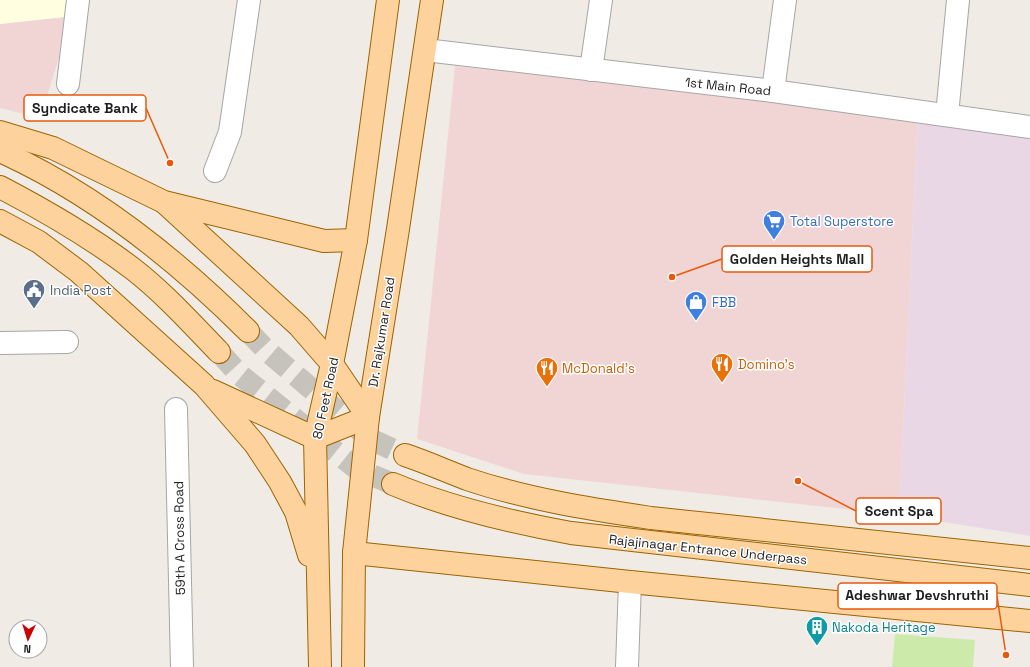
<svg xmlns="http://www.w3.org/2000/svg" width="1030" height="667" viewBox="0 0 1030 667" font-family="'Space Grotesk',sans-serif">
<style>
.commercial{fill:#f1d5d4}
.industrial{fill:#ead7e6}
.education{fill:#fffee0}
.grass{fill:#ccebaa}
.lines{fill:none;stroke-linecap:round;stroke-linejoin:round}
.major-tunnel{stroke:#c6c3bd;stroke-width:22;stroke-dasharray:22 11;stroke-linecap:butt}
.minor-casing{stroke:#a6a6a6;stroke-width:24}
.major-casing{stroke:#9b6400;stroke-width:24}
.minor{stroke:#fff;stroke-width:22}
.major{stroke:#fed29d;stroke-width:22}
.labels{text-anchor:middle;stroke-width:3;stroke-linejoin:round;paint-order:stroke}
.street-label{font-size:13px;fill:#1f1f1f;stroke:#fff}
.shop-label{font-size:13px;fill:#366cbe;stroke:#fff;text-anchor:start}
.service-label{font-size:13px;fill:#4e5e75;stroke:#fff;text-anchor:start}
.food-label{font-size:13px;fill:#c56008;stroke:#fff;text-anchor:start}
.culture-label{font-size:13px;fill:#0d838f;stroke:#fff;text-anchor:start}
.leader{fill:none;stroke:#e8590c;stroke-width:1.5}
.callout-dot{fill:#e8590c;stroke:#fff;stroke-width:1.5}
.callout{fill:#fff;stroke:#e8590c;stroke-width:1.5}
.callout-label{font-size:14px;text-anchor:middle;font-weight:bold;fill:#1f1f1f}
</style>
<rect width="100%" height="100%" fill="#f0ece5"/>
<g class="commercial">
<path d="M64,17l-5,41 -19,60 -40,-10v-84z"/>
<path d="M455,66l463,49 -19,400 -375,-41 -107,-35z"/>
</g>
<path class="industrial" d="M918,115l112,15v406l-131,-21z"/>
<path class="education" d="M0,0h66l-2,17 -64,7z"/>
<path class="grass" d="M895,634l80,6 -2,27h-81z"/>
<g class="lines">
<g class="major-tunnel">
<path d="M248,331l18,19 104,89 35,16"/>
<path d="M219,352l21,23 117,94 36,15"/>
</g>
<g class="minor-casing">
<g id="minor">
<path d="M425,50l348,41 257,36"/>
<path d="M591,70l10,-70"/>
<path d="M68,84l10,-84"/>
<path d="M773,91l12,-91"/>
<path d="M947,115l11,-115"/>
<path d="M215,171l15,-39 19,-132"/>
<path d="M0,343l67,-1"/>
<path d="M176,409l6,258"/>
<path d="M627,667l3,-85"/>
</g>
</g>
<g class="major-casing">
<g id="major">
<path d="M0,132l53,16 111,54 160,39 32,-1"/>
<path d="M0,151c93,42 176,108 248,180"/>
<path d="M0,187c46,24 91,50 133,82 31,24 58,54 86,83"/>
<path d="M166,204l133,122 33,38 36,53"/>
<path d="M0,221l39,21 40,30 125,113 51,59 25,38 16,30 13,43"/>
<path d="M213,391l102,47 53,-21"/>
<path d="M405,455c21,7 41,16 62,24 59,20 123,30 184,39l379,40"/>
<path d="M393,484c57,24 117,38 178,49l459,52"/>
<path d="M354,553l276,29 400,39"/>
<path d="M320,667l-5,-229 17,-74 24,-124 32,-240"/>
<path d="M353,667l1,-114 14,-136 30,-188 34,-229"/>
</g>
</g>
<use href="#minor" class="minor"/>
<use href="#major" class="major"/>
</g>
<defs>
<g id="supermarket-pin" transform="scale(1.15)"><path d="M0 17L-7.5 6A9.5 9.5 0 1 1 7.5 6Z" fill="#3f7fe0" stroke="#fff"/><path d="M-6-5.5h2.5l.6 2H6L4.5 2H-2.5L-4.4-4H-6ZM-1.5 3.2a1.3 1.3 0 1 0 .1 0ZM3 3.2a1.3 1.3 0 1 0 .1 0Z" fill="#fff"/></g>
<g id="civic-pin" transform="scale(1.15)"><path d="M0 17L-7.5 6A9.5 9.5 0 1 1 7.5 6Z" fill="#5c6f8a" stroke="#fff"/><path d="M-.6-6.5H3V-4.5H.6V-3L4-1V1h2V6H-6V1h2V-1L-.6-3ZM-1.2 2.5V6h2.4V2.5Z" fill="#fff"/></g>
<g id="shop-pin" transform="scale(1.15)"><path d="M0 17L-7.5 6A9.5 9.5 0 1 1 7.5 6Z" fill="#3f7fe0" stroke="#fff"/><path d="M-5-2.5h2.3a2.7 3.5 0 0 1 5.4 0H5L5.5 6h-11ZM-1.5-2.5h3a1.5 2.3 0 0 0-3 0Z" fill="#fff"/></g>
<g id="restaurant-pin" transform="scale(1.15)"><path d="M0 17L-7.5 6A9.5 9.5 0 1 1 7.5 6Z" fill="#e8710a" stroke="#fff"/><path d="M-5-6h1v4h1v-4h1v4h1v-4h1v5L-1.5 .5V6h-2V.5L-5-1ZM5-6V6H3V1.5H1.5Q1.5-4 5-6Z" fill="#fff"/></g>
<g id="building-pin" transform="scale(1.15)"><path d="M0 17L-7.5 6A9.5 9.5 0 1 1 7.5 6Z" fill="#0f9aa8" stroke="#fff"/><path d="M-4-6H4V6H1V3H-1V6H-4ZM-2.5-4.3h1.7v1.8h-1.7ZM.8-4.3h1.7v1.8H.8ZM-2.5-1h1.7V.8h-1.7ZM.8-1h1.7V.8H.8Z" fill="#fff"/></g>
</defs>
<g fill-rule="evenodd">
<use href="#supermarket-pin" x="774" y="221"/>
<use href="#civic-pin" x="34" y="290"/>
<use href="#shop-pin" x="696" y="302"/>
<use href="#restaurant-pin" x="722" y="364"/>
<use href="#restaurant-pin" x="547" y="368"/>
<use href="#building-pin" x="817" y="627"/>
</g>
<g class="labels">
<g class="street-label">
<text transform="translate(728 86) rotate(6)" y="5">1st Main Road</text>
<text transform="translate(381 332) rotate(-81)" y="5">Dr. Rajkumar Road</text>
<text transform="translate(325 398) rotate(-78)" y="5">80 Feet Road</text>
<text transform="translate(179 538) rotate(-91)" y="5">59th A Cross Road</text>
<text transform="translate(708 549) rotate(6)" y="5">Rajajinagar Entrance Underpass</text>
</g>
<g class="shop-label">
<text x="790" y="226">Total Superstore</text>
<text x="712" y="307">FBB</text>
</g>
<g class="service-label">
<text x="50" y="295">India Post</text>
</g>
<g class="food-label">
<text x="738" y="369">Domino's</text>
<text x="562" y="373">McDonald's</text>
</g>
<g class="culture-label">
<text x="832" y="632">Nakoda Heritage</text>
</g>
</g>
<path class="leader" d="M170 163L146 108M672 277L722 259M798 481L856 511M1006 655L997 596"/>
<g class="callout-dot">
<circle cx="170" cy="163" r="4"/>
<circle cx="672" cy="277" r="4"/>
<circle cx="798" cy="481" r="4"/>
<circle cx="1006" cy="655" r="4"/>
</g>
<g class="callout">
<rect x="24" y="95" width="122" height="26" rx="4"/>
<rect x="722" y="246" width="150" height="26" rx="4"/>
<rect x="856" y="498" width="85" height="26" rx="4"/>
<rect x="838" y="583" width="159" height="26" rx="4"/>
</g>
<g class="callout-label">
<text x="85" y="113">Syndicate Bank</text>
<text x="797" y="264">Golden Heights Mall</text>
<text x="899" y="516">Scent Spa</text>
<text x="917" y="600">Adeshwar Devshruthi</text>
</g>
<g transform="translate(28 639) rotate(184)"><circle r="19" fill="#ffffff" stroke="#a5a5a5"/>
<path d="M0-3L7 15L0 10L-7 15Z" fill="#cf0004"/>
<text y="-6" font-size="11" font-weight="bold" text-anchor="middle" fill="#1f1f1f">N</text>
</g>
</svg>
